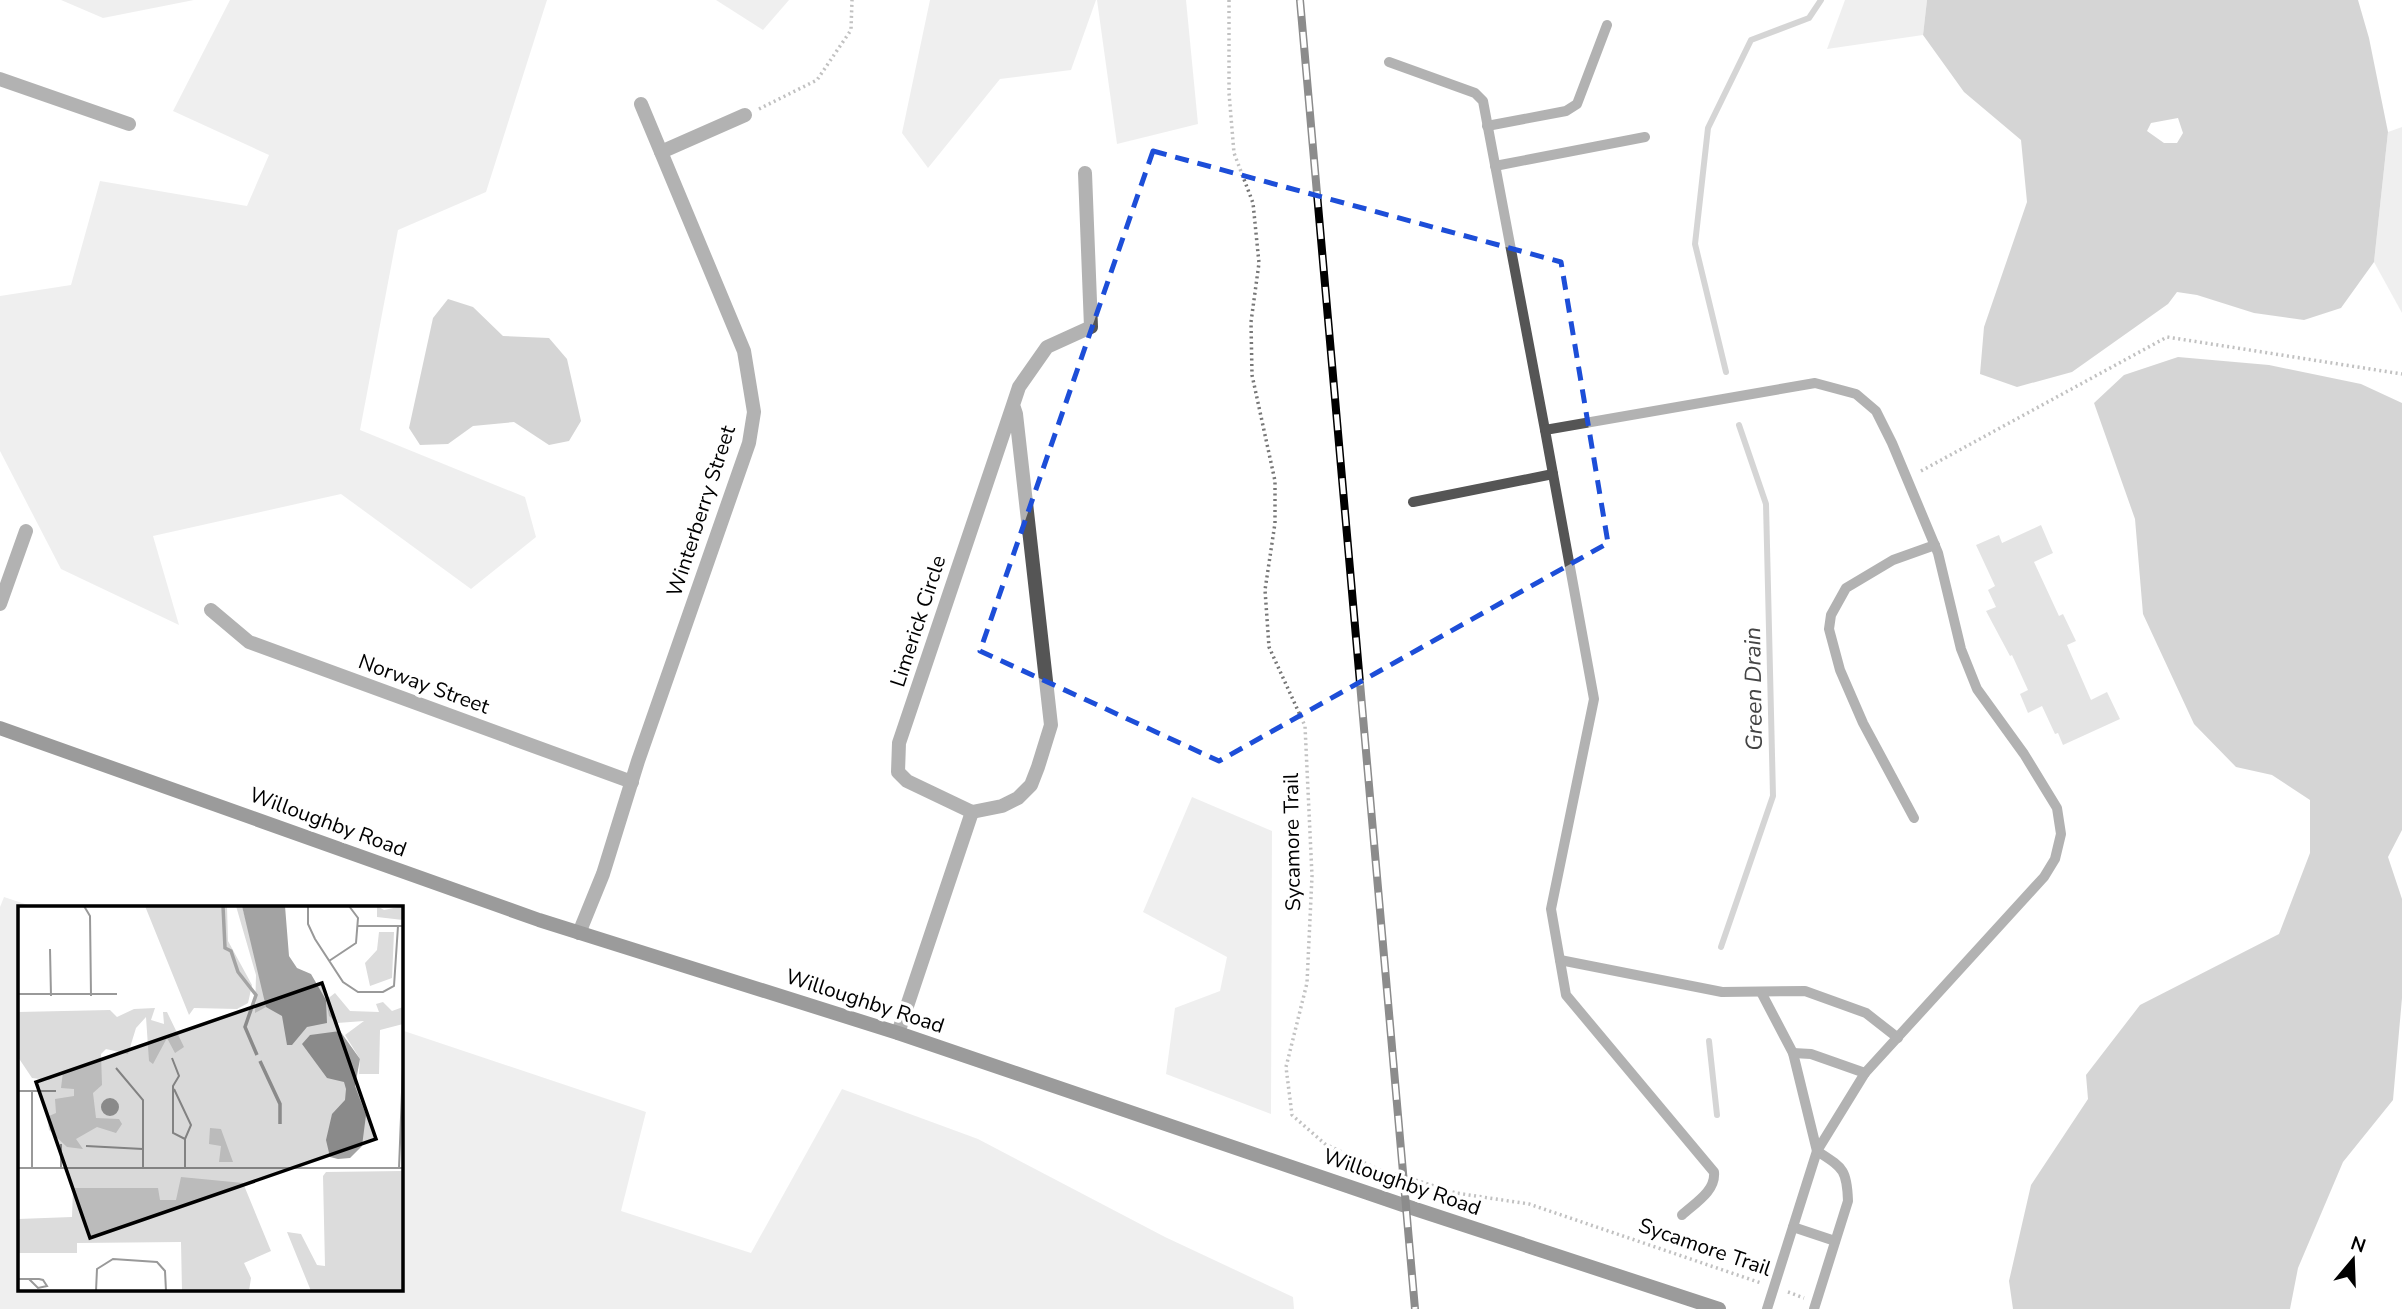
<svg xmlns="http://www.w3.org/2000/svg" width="2402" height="1309" viewBox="0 0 2402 1309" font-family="'Nunito Sans',sans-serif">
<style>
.green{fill:#dcdcdc}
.water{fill:#a3a3a3;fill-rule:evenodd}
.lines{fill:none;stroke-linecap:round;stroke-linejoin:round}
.stream{stroke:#a3a3a3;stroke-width:6}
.building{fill:#c4c4c4}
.path{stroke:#777;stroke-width:3.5;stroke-dasharray:2 3.5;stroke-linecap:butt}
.lane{stroke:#555;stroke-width:10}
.street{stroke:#555;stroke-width:14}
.secondary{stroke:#222;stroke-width:14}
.rail-casing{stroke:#000;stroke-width:8}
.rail{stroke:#fff;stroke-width:5;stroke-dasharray:16;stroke-linecap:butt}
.marked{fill:none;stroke:#1d4ed8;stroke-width:5;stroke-dasharray:14 9;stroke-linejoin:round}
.labels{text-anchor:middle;stroke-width:7;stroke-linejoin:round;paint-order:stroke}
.street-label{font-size:21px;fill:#000;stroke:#fff}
.water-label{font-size:23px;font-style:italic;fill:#444;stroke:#fff}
.inset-river{fill:none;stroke:#a3a3a3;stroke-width:3.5}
.inset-road{fill:none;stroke:#999;stroke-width:2}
.view{fill:#000;fill-opacity:0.15;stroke:#000;stroke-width:3.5}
.inset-edge{fill:none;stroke:#000;stroke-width:3.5}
</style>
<rect width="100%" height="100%" fill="#fff"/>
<g class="green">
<path d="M61,0h133l-91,18z"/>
<path d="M230,0h317l-61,192 -88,38 -38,200 165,67 11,40 -65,52 -130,-95 -188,42 26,89 -118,-56 -61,-118v-155l71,-11 29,-104 147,25 22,-51 -96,-44z"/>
<path d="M716,0h73l-26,30z"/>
<path d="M930,0h166l-25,70 -71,9 -72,89 -26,-35z"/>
<path d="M1097,0h89l12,124 -81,20z"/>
<path d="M1845,0h82l-4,35 -96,14z"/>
<path d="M2402,127v186l-28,-51 14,-130z"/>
<path d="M1192,797l80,34 -1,283 -105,-40 9,-66 45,-17 7,-34 -84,-45z"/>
<path d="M4,897l33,11h-18v382h382v-260l245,82 -25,99 130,42 91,-164 136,50 187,98 128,60 1,12h-1294v-402z"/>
</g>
<g class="water">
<path d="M1927,0h431l11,38 19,94 -14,130 -33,46 -37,12 -50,-7 -57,-18 -20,-3 -9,12 -96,68 -55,15 -37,-13 4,-47 43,-125 -6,-62 -57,-48 -41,-57zM2178,118l5,15 -6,10h-13l-17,-12 4,-8z"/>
<path d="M448,299l25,8 30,29 46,2 18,21 14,62 -12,20 -20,4 -35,-23 -41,4 -25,18 -28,1 -11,-17 24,-110z"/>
<path d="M2178,357l91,8 92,19 41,19v427l-14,27 14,42v99l-9,102 -50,62 -45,106 -8,41h-277l-4,-28 22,-96 57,-86 -2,-24 54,-70 139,-71 31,-81v-53l-38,-25 -36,-8 -42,-43 -51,-110 -8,-95 -41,-116 30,-28z"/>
</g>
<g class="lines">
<g class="stream">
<path d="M1726,372l-31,-128 13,-116 43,-88 58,-22 12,-18"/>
<path d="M1721,947l52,-151 -7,-292 -27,-79"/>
<path d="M1709,1041l8,74"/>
</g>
</g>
<path class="building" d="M2041,525l12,28 -19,9 25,54 4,-2 13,27 -9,4 24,55 16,-8 13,27 -57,26 -5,-12 -3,1 -13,-28 -14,7 -8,-19 8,-4 -16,-35 -2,1 -24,-45 10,-4 -8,-17 7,-4 -19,-41 23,-10 3,8z"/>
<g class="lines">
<g class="path">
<path d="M1229,0v93l5,60 19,50 6,60 -8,59 1,53 23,106v42l-10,67 4,57 36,79 7,150 -5,107 -21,84 6,48 33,29 59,28 19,4 53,17 73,11 232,79"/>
<path d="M759,109l58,-29 34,-50 1,-30"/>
<path d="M1921,471l246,-134 235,37"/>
<path d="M1788,1292l16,6"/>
</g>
<g class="lane">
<path d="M1389,62l86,31 8,8 62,329"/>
<path d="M1487,126l79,-15 11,-7 30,-79"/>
<path d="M1495,166l150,-29"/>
<path d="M1413,502l140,-28"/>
<path d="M1914,818l-51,-95 -23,-53 -11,-41 2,-14 15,-27 47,-28 42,-15"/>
<path d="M1560,960l162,32 83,-1 61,22 32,25"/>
<path d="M1761,992l32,61 24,98c26,17 30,18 31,50l-34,108"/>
<path d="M1793,1053l18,1 54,19"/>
<path d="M1682,1215c13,-12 34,-24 32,-43l-148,-177 -15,-86 43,-210 -49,-269 270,-47 41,11 20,17 16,32 46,110 23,96 16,40 47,65 33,54 4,26 -6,25 -11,18 -179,196 -48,78 -50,158"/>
<path d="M1793,1227l42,14"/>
</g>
<g class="street">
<path d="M0,79l129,45"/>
<path d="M661,152l84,-37"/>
<path d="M1013,405l3,9 35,311 -13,42 -7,18 -13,13 -16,8 -30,6 -65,-31 -9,-9 1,-29 114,-338 6,-18 28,-40 44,-20 -6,-154"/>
<path d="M0,604l26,-73"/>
<path d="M211,610l38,32 383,140"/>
<path d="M579,933l24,-59 35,-113 111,-318 5,-31 -10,-61 -103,-247"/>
<path d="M898,1033l74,-221"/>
</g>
<path class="secondary" d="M0,728l539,192 359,113 508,173 313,103"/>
<g class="rail-casing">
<path id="rail" d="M1300,0l115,1309"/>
</g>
<use href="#rail" class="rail"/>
</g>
<path d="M0 0H2402V1309H0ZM1153,151l408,111 47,281 -389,218 -239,-110z" fill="#fff" fill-opacity=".55" fill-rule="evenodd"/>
<path class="marked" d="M1153,151l408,111 47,281 -389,218 -239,-110z"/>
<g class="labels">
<g class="street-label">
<text transform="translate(701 511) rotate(-72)" y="7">Winterberry Street</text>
<text transform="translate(918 621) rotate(-72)" y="7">Limerick Circle</text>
<text transform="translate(424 684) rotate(20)" y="7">Norway Street</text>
<text transform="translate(328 822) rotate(20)" y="7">Willoughby Road</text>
<text transform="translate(1292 842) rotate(-91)" y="7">Sycamore Trail</text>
<text transform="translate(865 1001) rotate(18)" y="7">Willoughby Road</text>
<text transform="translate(1402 1182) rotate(19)" y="7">Willoughby Road</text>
<text transform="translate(1705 1247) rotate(19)" y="7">Sycamore Trail</text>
</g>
<g class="water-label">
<text transform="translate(1753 689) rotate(-91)" y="8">Green Drain</text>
</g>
</g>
<g transform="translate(18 906)">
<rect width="385" height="385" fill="#fff"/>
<path d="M127,0h82l1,35 24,44 -4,18 -11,6 -43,-1 -5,7zM218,0h6l18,65 6,36 -11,6 1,-38zM359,0l7,4 19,-4v14l-26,-3zM361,26h15l-2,46 -22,8 -5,-23 12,-13zM317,87l15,18 29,1 -3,-8 7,-2 9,9 11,-4v17l-23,6 -1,44h-20l1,-15 -15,-24 19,-14 -27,2 -8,-7 -3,-16zM137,102l-4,12 13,4 -1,-12h4l17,35 -9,6 -8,-15 -14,26 -4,-3 -3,-44 -10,11 -8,26 -22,-5 -5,5 1,31 -9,8 3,25 23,1 3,5 -6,9 -19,-6 -21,12 7,10 -16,-2 -18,-17 -2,-13 9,-4 -1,-14 19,-3v-7l-13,-1 2,-16 -14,8 -17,-2 -14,-21v-45l92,-2 7,7 17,-8zM192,222l11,1 12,33h-14l2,-16 -12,-2zM385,265v120h-92l-24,-59 14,2 16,31 8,1 -2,-90 3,-4zM163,271l62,6 28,68 -27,12 7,15 -2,13h-67l-1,-49 -104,1v10h-59v-34l54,-2 1,-29h85l2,12h16z" fill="#dcdcdc"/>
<path d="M224,0h43l4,50 8,12 14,6 15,26 1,23 -20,4 -15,18h-5l-5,-29 -16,-9zM322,125l20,28 -5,27 11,29 -4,31 -12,12 -12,1 -8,-2 -4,-17 6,-26 13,-14 1,-11 -2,-7 -17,-4 -25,-34 8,-9zM83 201a9 9 0 1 1 18 0a9 9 0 1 1-18 0Z" fill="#a3a3a3"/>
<path class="inset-river" d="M205,0l2,42 6,3 7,21 18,23 -11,32 12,28M242,155l20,43v20"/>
<path class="inset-road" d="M66,0l6,10 1,80M290,0v18l7,15 28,43 15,10h25l11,-6 4,-60M340,20h45M32,43l1,47M311,55l27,-18 2,-25 -9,-12M0,88h99M154,152l7,18 -6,10v47l12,6M98,162l27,32v69M156,183l17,36 -6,14v29M0,185h38M14,185v77M68,240l57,3M0,262h385M43,262v-24M381,262l4,-101M0,373h21l4,1 4,6 -9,2 -9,-9M78,385l1,-22 16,-10 44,3 8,9 1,20"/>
<path class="view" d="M304,77l54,156 -286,99 -54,-156z"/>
<rect width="385" height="385" class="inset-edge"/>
</g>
<g transform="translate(2353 1260) rotate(19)" stroke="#ffffff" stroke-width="5" paint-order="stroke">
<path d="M0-5L12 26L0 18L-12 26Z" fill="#000000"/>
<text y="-10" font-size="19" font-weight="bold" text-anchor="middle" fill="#000000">N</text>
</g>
</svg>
